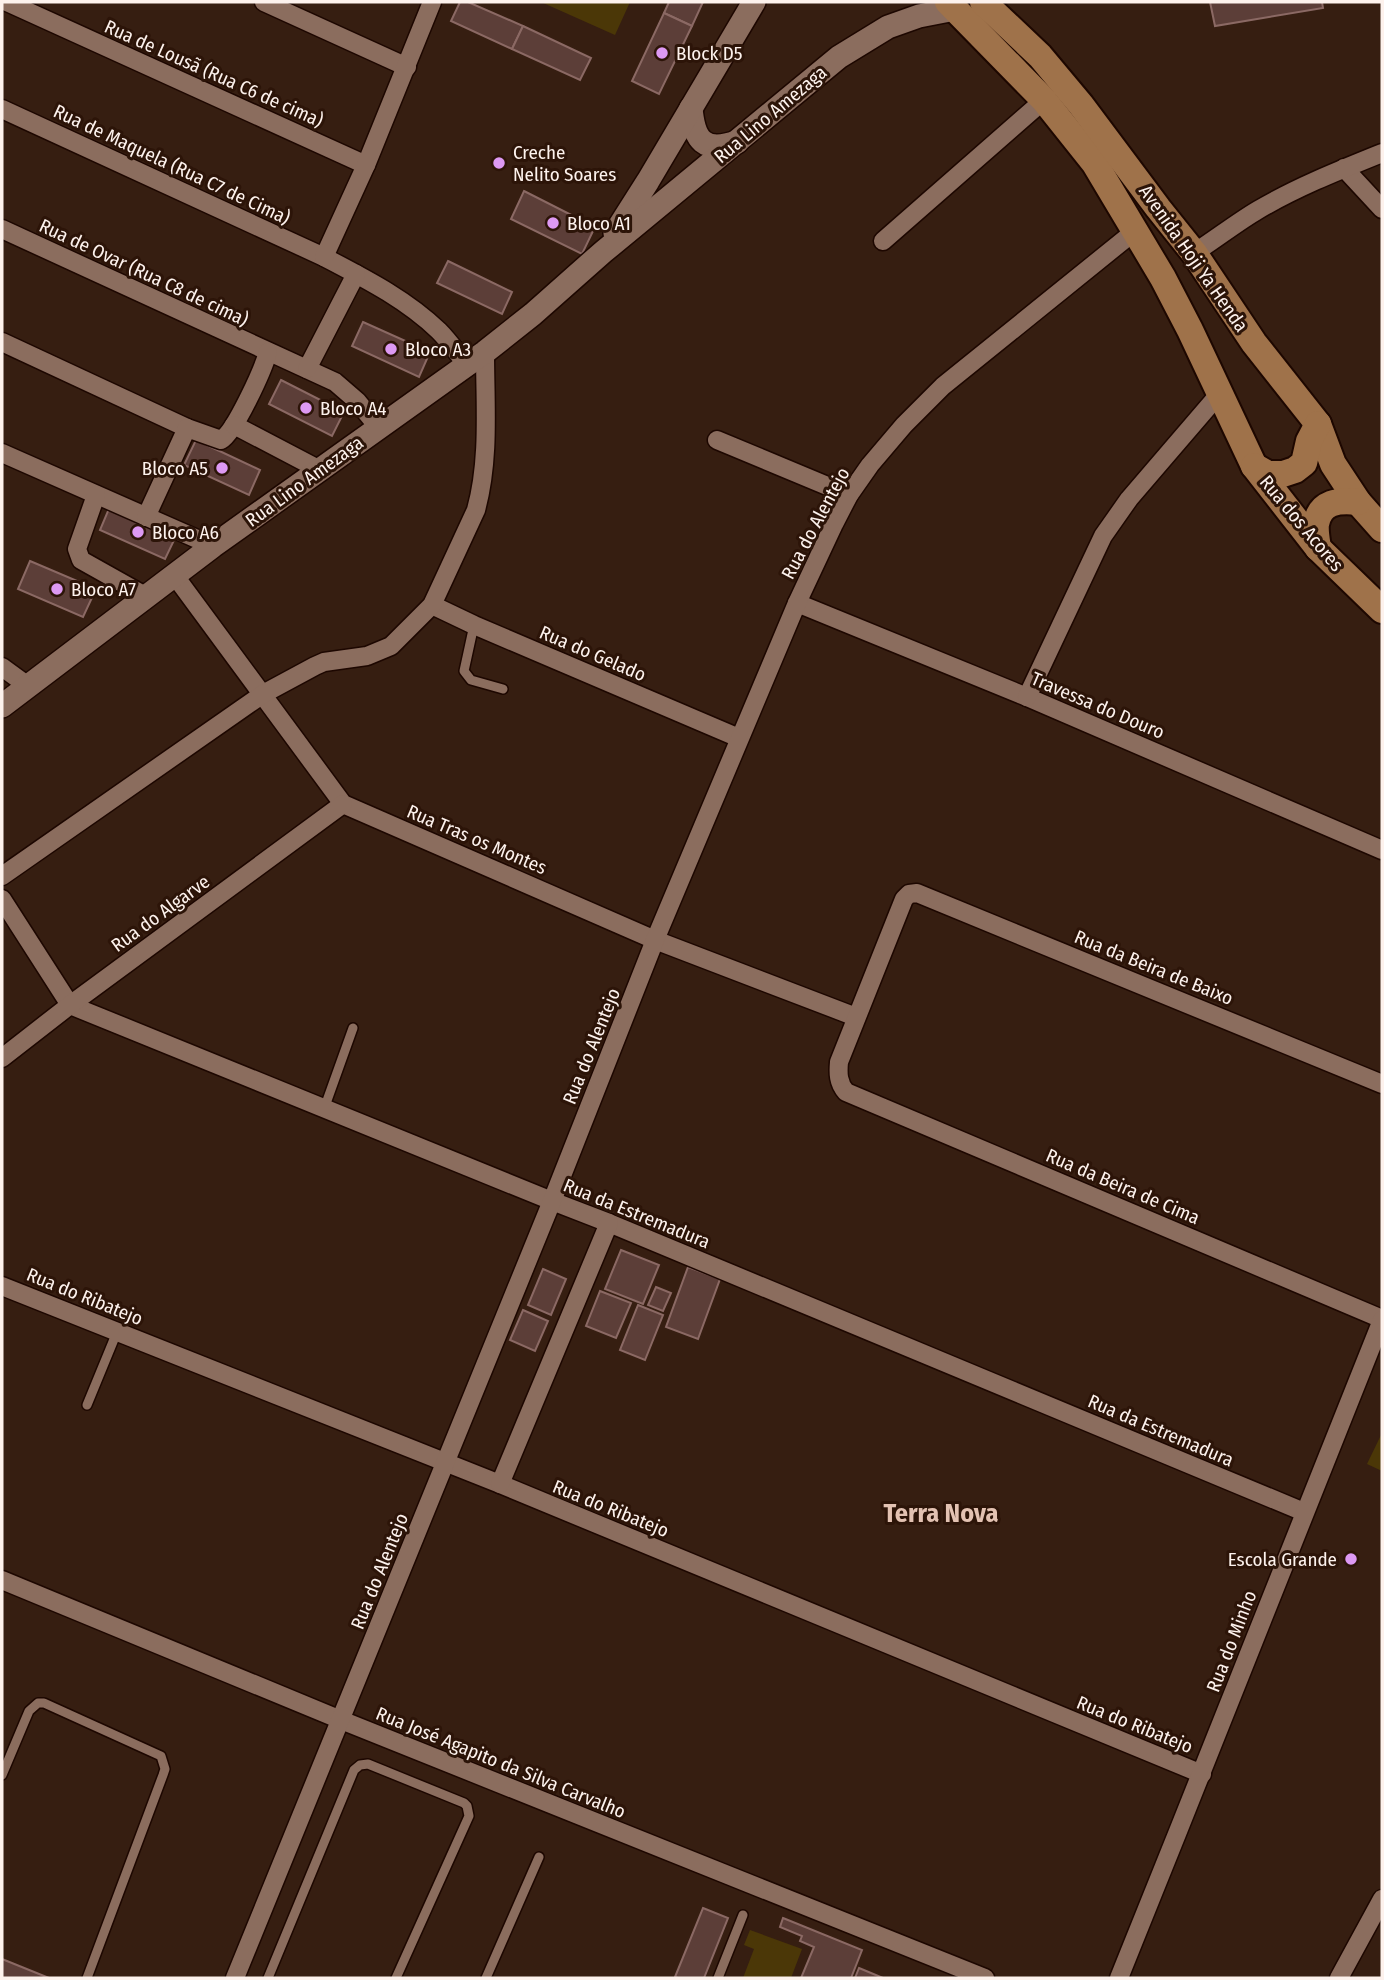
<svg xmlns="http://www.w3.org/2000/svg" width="1384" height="1980" viewBox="0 0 1384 1980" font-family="'Fira Sans Condensed',sans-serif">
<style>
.green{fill:#4b3707}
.building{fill:#5c3e38;stroke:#8b6964;stroke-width:2}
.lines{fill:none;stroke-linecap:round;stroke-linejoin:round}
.service-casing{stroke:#1d0700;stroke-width:12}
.minor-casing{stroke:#1d0700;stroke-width:21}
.tertiary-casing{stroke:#1d0700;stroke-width:26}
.secondary-casing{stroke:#1d0700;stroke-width:30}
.service{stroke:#8b6d5e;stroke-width:9}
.minor{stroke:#8b6d5e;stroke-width:18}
.tertiary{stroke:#8b6d5e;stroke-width:23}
.secondary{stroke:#9f724a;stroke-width:26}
.poi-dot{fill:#dd99f3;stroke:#2c1408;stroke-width:2.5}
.labels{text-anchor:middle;stroke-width:6;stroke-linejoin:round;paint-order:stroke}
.poi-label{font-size:19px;fill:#fdf2ed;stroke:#2c1408;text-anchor:start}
.street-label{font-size:19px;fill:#fdf2ed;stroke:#2c1408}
.district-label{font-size:26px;font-weight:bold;fill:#e3c2b2;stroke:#2c1408}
</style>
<rect width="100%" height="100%" fill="#361e11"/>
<g class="green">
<path d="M541,2h89l-15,33z"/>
<path d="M1382,1433v38l-15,-7z"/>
<path d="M750,1930l52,19 -11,29h-48l11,-29 -10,-4z"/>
</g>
<g class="building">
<path d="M460,2h8l55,24 -11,23 -61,-28z"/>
<path d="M669,2h34l-11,24 -28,-13z"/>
<path d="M1210,2h112l1,6 -108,18z"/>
<path d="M664,13l28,13 -33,68 -27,-13z"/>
<path d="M523,26l68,32 -11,22 -68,-31z"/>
<path d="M524,191l71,36 -13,27 -71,-35z"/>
<path d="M448,261l64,31 -10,22 -65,-31z"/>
<path d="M363,322l67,30 -11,25 -67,-31z"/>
<path d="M281,380l63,32 -12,24 -63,-32z"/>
<path d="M196,440l64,30 -11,25 -65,-30z"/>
<path d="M111,504l66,30 -12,25 -65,-29z"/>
<path d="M30,561l66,28 -13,28 -65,-28z"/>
<path d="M621,1250l38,15 -16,39 -38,-15z"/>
<path d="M688,1267l32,12 -22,60 -32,-12z"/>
<path d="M543,1269l23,10 -15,36 -23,-10z"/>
<path d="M656,1287l15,6 -8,18 -15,-6z"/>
<path d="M600,1291l31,12 -15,35 -30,-12z"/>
<path d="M638,1305l25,10 -18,45 -25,-10z"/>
<path d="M523,1310l25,11 -13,30 -25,-11z"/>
<path d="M703,1908l25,10 -24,60h-26l-3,-1z"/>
<path d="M783,1918l79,32 -11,28h-50l13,-31 -14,-6 2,-5 -22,-9z"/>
<path d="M2,1959l47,19h-47z"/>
<path d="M859,1968l24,10h-28z"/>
</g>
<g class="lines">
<g class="service-casing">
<g id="service">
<path d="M474,625l-10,46 7,9 32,9"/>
<path d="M324,1109l29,-81"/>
<path d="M87,1405l30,-73"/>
<path d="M2,1775l27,-64 9,-8h6l117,53 4,13 -2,6 -76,203"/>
<path d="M268,1978l86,-208 6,-5 8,-1 96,39 3,3 2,10 -73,162"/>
<path d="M486,1978l53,-121"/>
<path d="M718,1978l25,-63"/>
</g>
</g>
<g class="minor-casing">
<g id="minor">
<path d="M7,2l359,163"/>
<path d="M264,2l143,65"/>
<path d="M2,109l322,148c40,21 82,42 115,74 10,10 19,23 28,34"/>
<path d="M1344,168l38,41"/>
<path d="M2,229l333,153 22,19 22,27"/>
<path d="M883,241l161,-141"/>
<path d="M1194,253c22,-14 42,-30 64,-43 39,-23 82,-40 124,-57"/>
<path d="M324,257l42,-92 66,-163"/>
<path d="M2,342l185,86 34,12c14,-8 42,-70 47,-88"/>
<path d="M307,369l49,-95"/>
<path d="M234,425l86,45"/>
<path d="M717,440l132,55"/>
<path d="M2,453l211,93"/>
<path d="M96,495l-19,54 4,11 66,37"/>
<path d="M146,517l41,-89"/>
<path d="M175,576l168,228 312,136 201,77"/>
<path d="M797,603l230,94 355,153"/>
<path d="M432,605l42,20 265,113"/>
<path d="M2,667l26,19"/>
<path d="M1027,697l76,-161 26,-37 91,-106"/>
<path d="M2,876l261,-182 52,-28 9,-4 43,-6 24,-10 41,-41 44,-95c14,-51 9,-106 9,-158"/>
<path d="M2,899l68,106 482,196 57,22 695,289"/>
<path d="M2,1058l68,-53 273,-201"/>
<path d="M1382,1084l-465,-191 -8,1 -5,5 -65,163c-1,11 -1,21 7,30l536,227"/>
<path d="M2,1286l498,198 702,290"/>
<path d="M500,1484l109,-261"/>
<path d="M2,1580l339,140 644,258"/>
<path d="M235,1978l317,-777 103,-261 142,-337 37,-79 15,-29 21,-30 34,-40 39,-39 192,-155"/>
<path d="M1119,1978c89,-219 174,-440 263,-658"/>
<path d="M1339,1978l43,-79"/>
</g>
</g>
<g class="tertiary-casing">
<g id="tertiary">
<path d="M691,108c3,33 13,45 46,34"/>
<path d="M615,233l33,-52 106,-179"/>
<path d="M2,706l211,-160 272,-194 48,-38 70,-62 236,-195 49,-30 31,-11 36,-7"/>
</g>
</g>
<g class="secondary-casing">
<g id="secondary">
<path d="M948,2l96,98 51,64 68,114 27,52 64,136 64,82 64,62"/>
<path d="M983,2l57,54 41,49 77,103 36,45 60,90 64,81 15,40 25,38 24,27"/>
<path d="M1254,466l14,8h15l12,-4 9,-7 5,-22 9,-17"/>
<path d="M1318,548c-1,-7 -3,-17 -2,-24 4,-23 23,-24 42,-22"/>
</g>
</g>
<use href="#service" class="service"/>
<use href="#minor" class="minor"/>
<use href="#tertiary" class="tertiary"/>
<use href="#secondary" class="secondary"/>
</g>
<g class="poi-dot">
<circle cx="662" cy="53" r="7"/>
<circle cx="499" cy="163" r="7"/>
<circle cx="553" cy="223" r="7"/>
<circle cx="391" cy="349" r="7"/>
<circle cx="306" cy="408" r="7"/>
<circle cx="222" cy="468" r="7"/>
<circle cx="138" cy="532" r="7"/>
<circle cx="57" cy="589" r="7"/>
<circle cx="1351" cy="1559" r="7"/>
</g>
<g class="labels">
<g class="poi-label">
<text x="676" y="60">Block D5</text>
<text x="513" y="159">Creche<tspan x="513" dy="22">Nelito Soares</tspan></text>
<text x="567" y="230">Bloco A1</text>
<text x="405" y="356">Bloco A3</text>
<text x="320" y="415">Bloco A4</text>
<text x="208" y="475" text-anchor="end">Bloco A5</text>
<text x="152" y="539">Bloco A6</text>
<text x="71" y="596">Bloco A7</text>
<text x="1337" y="1566" text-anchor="end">Escola Grande</text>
</g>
<g class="street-label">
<text transform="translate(214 73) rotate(24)" y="7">Rua de Lousã (Rua C6 de cima)</text>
<text transform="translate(770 114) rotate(-40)" y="7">Rua Lino Amezaga</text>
<text transform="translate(172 164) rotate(25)" y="7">Rua de Maquela (Rua C7 de Cima)</text>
<text transform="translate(1194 258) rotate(55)" y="7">Avenida Hoji Ya Henda</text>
<text transform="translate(144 272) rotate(25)" y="7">Rua de Ovar (Rua C8 de cima)</text>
<text transform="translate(304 481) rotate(-36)" y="7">Rua Lino Amezaga</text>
<text transform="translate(815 523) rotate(-62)" y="7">Rua do Alentejo</text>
<text transform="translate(1302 523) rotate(50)" y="7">Rua dos Acores</text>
<text transform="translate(593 653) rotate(23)" y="7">Rua do Gelado</text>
<text transform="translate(1098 705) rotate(23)" y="7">Travessa do Douro</text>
<text transform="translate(477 839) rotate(23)" y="7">Rua Tras os Montes</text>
<text transform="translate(160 913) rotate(-36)" y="7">Rua do Algarve</text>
<text transform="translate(1154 967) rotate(22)" y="7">Rua da Beira de Baixo</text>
<text transform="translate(591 1046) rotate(-68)" y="7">Rua do Alentejo</text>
<text transform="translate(1123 1186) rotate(23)" y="7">Rua da Beira de Cima</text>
<text transform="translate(637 1213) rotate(22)" y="7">Rua da Estremadura</text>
<text transform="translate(85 1296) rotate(22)" y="7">Rua do Ribatejo</text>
<text transform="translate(1161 1430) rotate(23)" y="7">Rua da Estremadura</text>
<text transform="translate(611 1508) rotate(22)" y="7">Rua do Ribatejo</text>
<text transform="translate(379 1571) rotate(-68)" y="7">Rua do Alentejo</text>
<text transform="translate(1231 1641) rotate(-69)" y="7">Rua do Minho</text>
<text transform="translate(1135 1724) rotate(22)" y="7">Rua do Ribatejo</text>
<text transform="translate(501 1762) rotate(22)" y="7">Rua José Agapito da Silva Carvalho</text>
</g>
<g class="district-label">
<text x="941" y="1522">Terra Nova</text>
</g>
</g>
<rect width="1384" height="1980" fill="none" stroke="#fdf2ed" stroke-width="7"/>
</svg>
